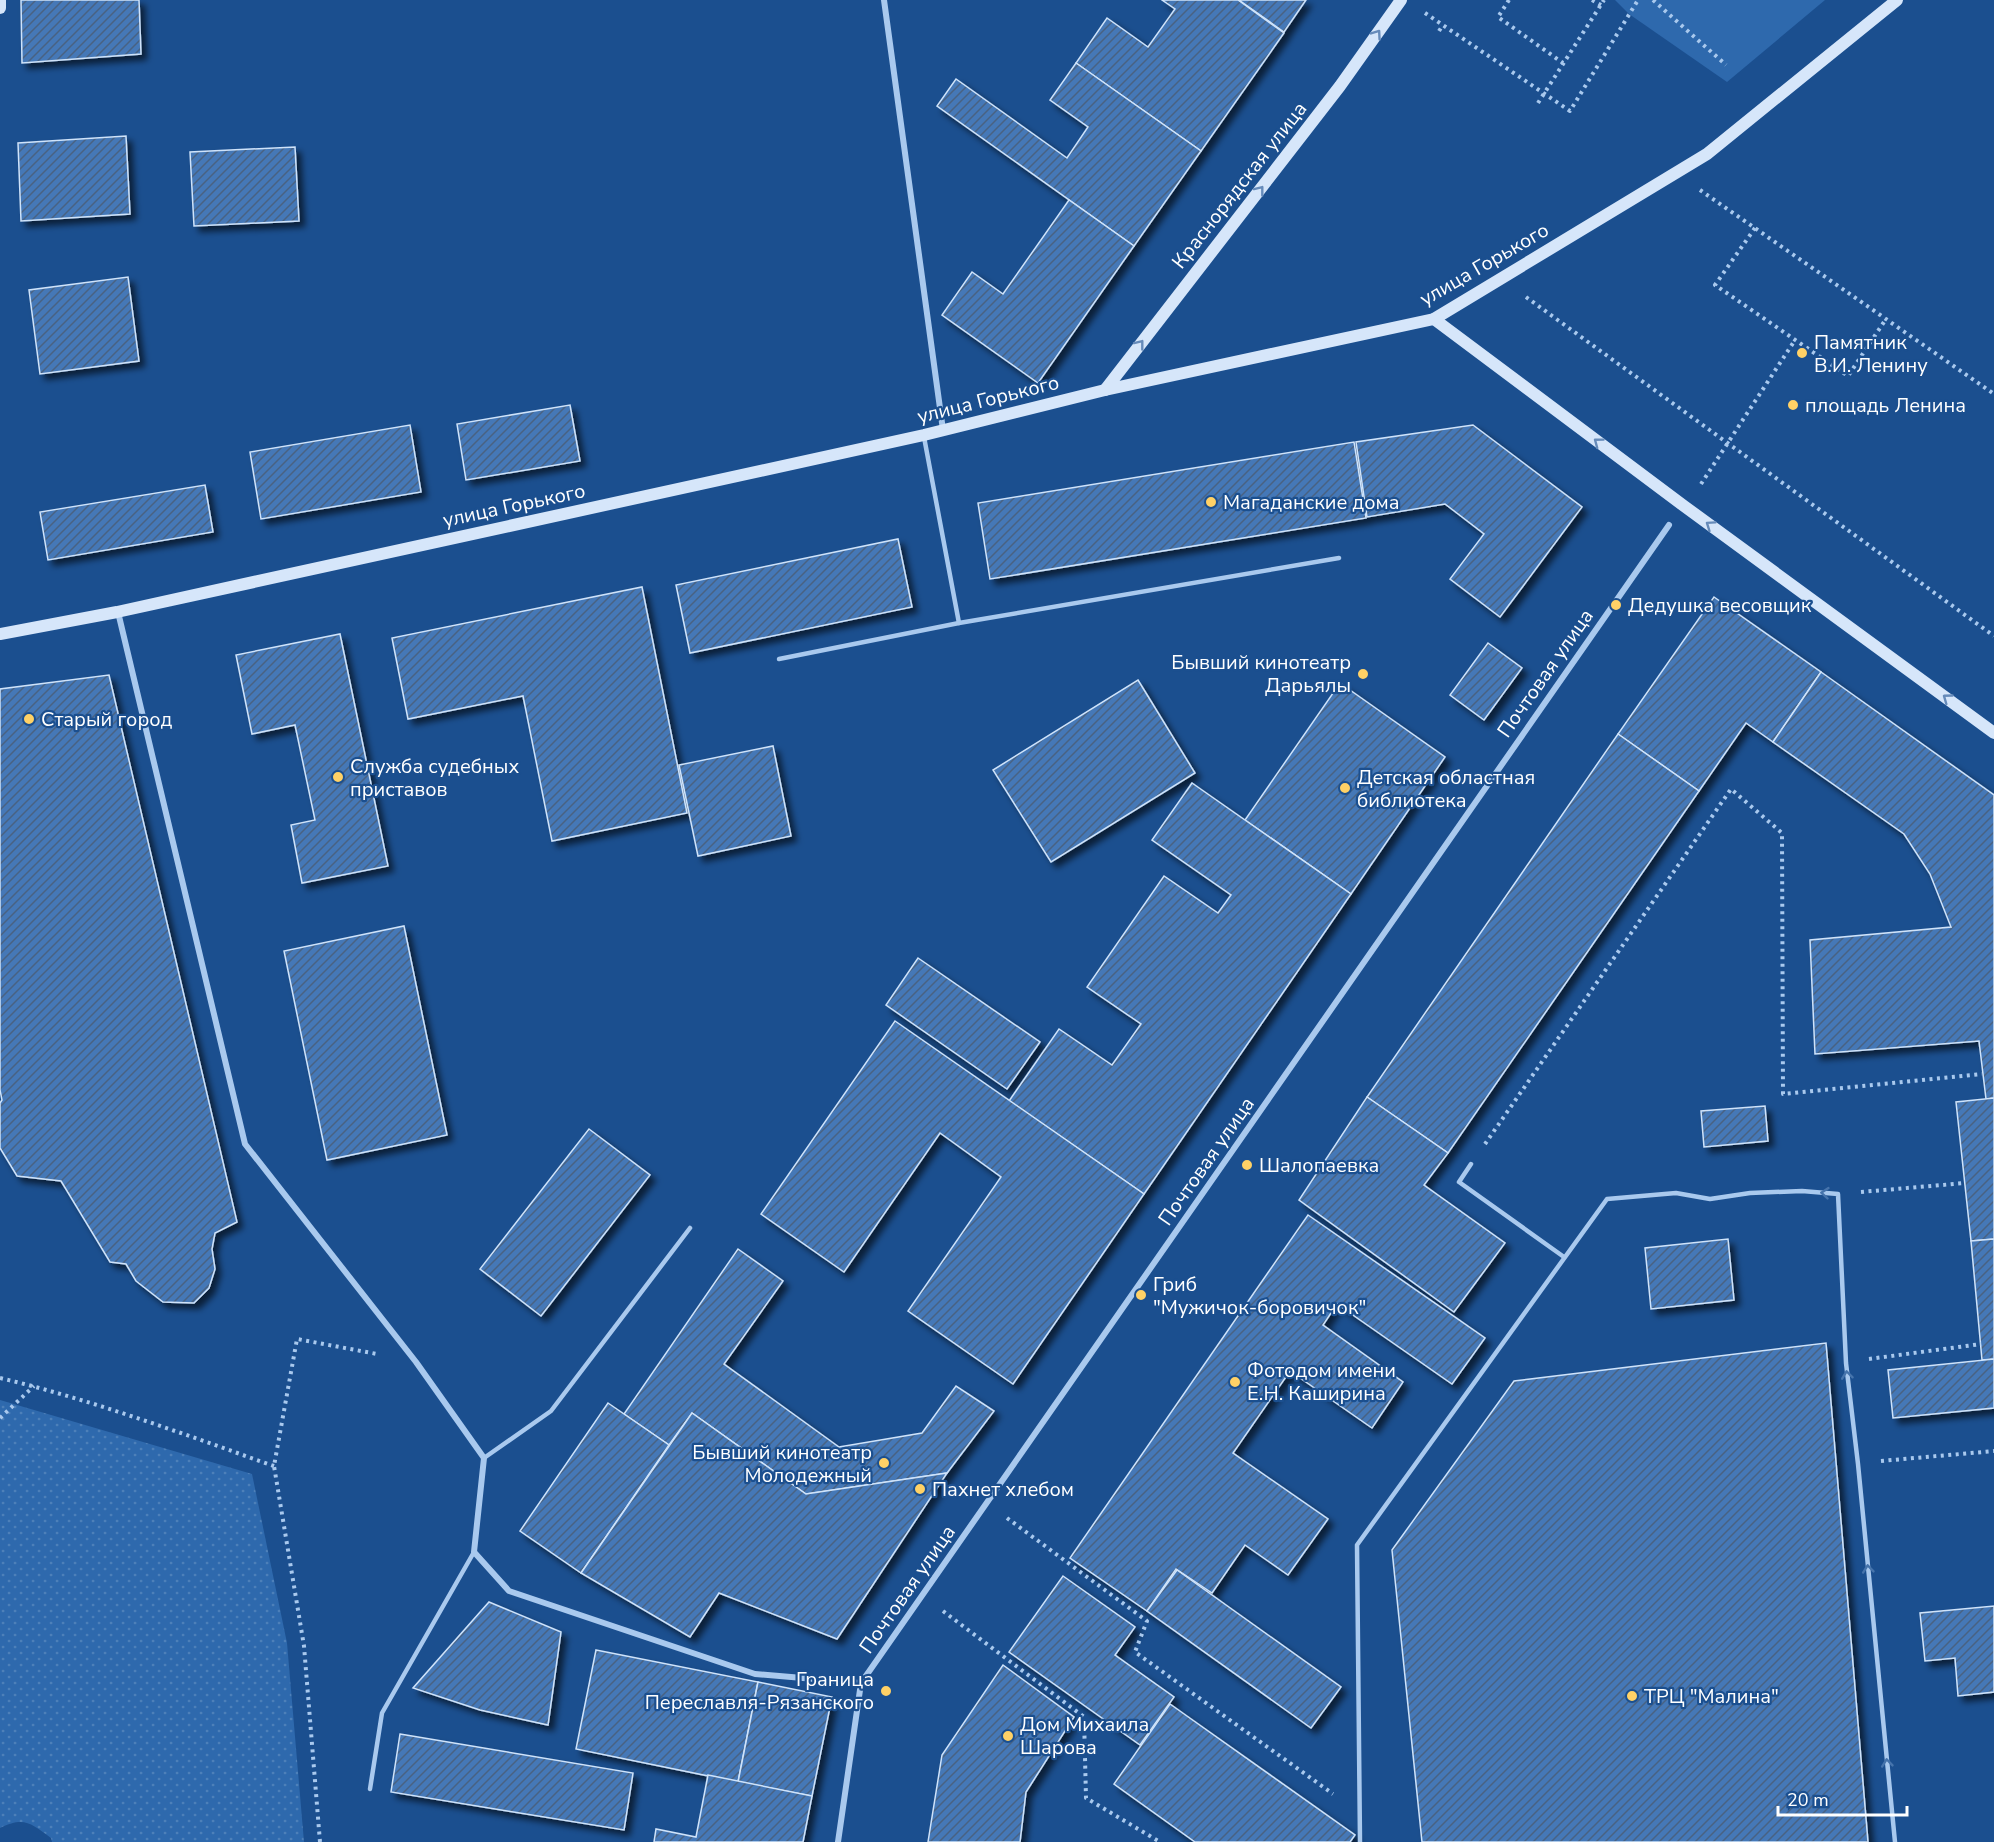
<svg xmlns="http://www.w3.org/2000/svg" width="1994" height="1842" viewBox="0 0 1994 1842" font-family="'Nunito Sans',sans-serif">
<style>
.grass{fill:url(#grass-dots)}
.park{fill:#2e69ad}
.building{fill:url(#building-hatch);stroke:#cfe3fa;stroke-width:1.5;filter:url(#shadow)}
.lines{fill:none;stroke-linecap:round;stroke-linejoin:round}
.path{stroke:#a9c9ee;stroke-width:4;stroke-dasharray:3 4.5;stroke-linecap:butt}
.lane{stroke:#a9c9ee;stroke-width:4.5}
.street{stroke:#a9c9ee;stroke-width:6}
.secondary{stroke:#d6e6fa;stroke-width:12}
.oneway{stroke:#668bba}
.oneway2{stroke:#4674ac}
.poi-dot{fill:#ffd166;stroke:#1b4f8f;stroke-width:2}
.labels{text-anchor:middle;stroke-width:4.5;stroke-linejoin:round;paint-order:stroke}
.street-label{font-size:20px;fill:#fff;stroke:#1b4f8f}
.poi-label{font-size:20px;fill:#fff;stroke:#1b4f8f;text-anchor:start}
</style>
<defs>
<pattern id="grass-dots" width="8" height="8" patternUnits="userSpaceOnUse" patternTransform="scale(1.5)"><rect width="8" height="8" fill="#2e69ad"/><path d="M2 2h.1M6 6h.1" fill="none" stroke="#4d80b9" stroke-width="1.8" stroke-linecap="round"/></pattern>
<pattern id="building-hatch" width="6" height="6" patternUnits="userSpaceOnUse" patternTransform="scale(1.5)"><rect width="6" height="6" fill="#4478b7"/><path d="M-1 1l2-2M0 6l6-6M5 7l2-2" fill="none" stroke="#486282"/></pattern>
<filter id="shadow"><feDropShadow dx="5.5" dy="5.5" stdDeviation="3" flood-color="#0009"/></filter>
</defs>
<rect width="100%" height="100%" fill="#1b4f8f"/>
<path class="grass" d="M0,1400l252,74 35,169 17,199h-252l-1,-4c-20,-15 -27,-22 -51,-10z"/>
<path class="park" d="M1615,0h210l-98,82 -98,-68z"/>
<g class="building">
<path d="M21,0h118l2,54 -119,9z"/>
<path d="M1162,0h76l46,33 -83,118 -125,-88 31,-45 41,29 27,-38z"/>
<path d="M1239,0h67l-22,32z"/>
<path d="M1076,63l125,88 -67,95 -197,-140 19,-27 111,79 21,-31 -38,-27z"/>
<path d="M126,136l4,78 -109,7 -3,-78z"/>
<path d="M295,147l4,74 -105,5 -4,-74z"/>
<path d="M1069,200l65,46 -96,137 -96,-68 30,-43 31,22z"/>
<path d="M128,277l11,84 -99,13 -11,-84z"/>
<path d="M570,405l10,56 -114,19 -9,-56z"/>
<path d="M410,425l11,67 -160,27 -11,-67z"/>
<path d="M1473,425l109,82 -82,110 -50,-38 34,-45 -39,-30 -78,13 -11,-75z"/>
<path d="M1354,442l12,76 -376,61 -12,-76z"/>
<path d="M205,485l8,47 -165,28 -8,-48z"/>
<path d="M898,539l14,68 -222,46 -14,-68z"/>
<path d="M642,587l45,226 -135,28 -29,-145 -115,23 -16,-81z"/>
<path d="M1714,597l107,75 -48,70 -27,-19 -47,68 -81,-57z"/>
<path d="M340,634l48,232 -86,17 -11,-58 24,-5 -20,-95 -43,9 -16,-79z"/>
<path d="M1488,643l34,25 -38,52 -34,-25z"/>
<path d="M1821,672l173,123v303l-8,1 -7,-58 -164,13 -5,-114 141,-13 -21,-53 -26,-40 -131,-92z"/>
<path d="M109,675l128,547 -22,11 -3,16 3,20 -6,19 -15,15 -31,-1 -27,-21 -10,-17 -16,-2 -49,-81 -44,-5 -17,-28v-45l2,-3 -2,-10v-401z"/>
<path d="M1138,680l57,93 -144,89 -58,-92z"/>
<path d="M1340,683l105,74 -94,137 -106,-74z"/>
<path d="M1618,734l81,57 -251,362 -81,-56z"/>
<path d="M773,746l18,90 -93,20 -19,-91z"/>
<path d="M1192,783l159,111 -207,300 -135,-93 50,-72 53,36 29,-41 -54,-37 77,-111 54,37 13,-18 -79,-55z"/>
<path d="M404,926l43,209 -120,25 -43,-209z"/>
<path d="M918,958l122,84 -33,47 -121,-84z"/>
<path d="M895,1021l249,173 -131,190 -105,-73 93,-134 -61,-44 -96,139 -83,-58z"/>
<path d="M1367,1097l81,56 -24,32 81,58 -51,69 -155,-112z"/>
<path d="M1994,1098v141l-23,2 -15,-139z"/>
<path d="M1765,1106l3,35 -64,6 -3,-36z"/>
<path d="M589,1129l61,46 -109,141 -61,-47z"/>
<path d="M1308,1215l177,123 -33,46 -115,-80 -14,21 80,57 -31,46 -82,-57 -57,82 95,66 -40,56 -43,-30 -33,48 -36,-24 -29,42 -77,-53z"/>
<path d="M1728,1239l6,61 -83,9 -6,-61z"/>
<path d="M1994,1239v120l-12,1 -11,-119z"/>
<path d="M738,1249l45,32 -59,83 115,83 83,-14 34,-47 38,25 -47,62 -141,21 -114,-81 -23,32 -45,-31z"/>
<path d="M1826,1343l42,499h-446l-30,-292 122,-169z"/>
<path d="M1994,1359v49l-101,10 -5,-48z"/>
<path d="M608,1403l61,42 -88,128 -61,-42z"/>
<path d="M692,1413l114,81 141,-21 -110,166 -118,-46 -29,44 -109,-64z"/>
<path d="M1177,1570l164,117 -30,41 -164,-117z"/>
<path d="M1063,1576l72,51 -20,28 59,42 -34,48 -131,-93z"/>
<path d="M489,1602l72,30 -13,93 -68,-15 -67,-22z"/>
<path d="M1994,1606v86l-36,4 -3,-38 -30,3 -5,-48z"/>
<path d="M596,1650l162,32 -20,100 -162,-33z"/>
<path d="M1003,1665l71,52 -48,75 -6,50h-92l14,-87z"/>
<path d="M758,1682l74,15 -20,99 -74,-14z"/>
<path d="M1170,1704l185,131 -5,7h-155l-81,-58z"/>
<path d="M400,1734l233,39 -9,57 -233,-38z"/>
<path d="M708,1775l104,21 -9,46h-149l2,-13 40,8z"/>
</g>
<g class="lines">
<g class="path">
<path d="M1509,0l-11,17 65,46"/>
<path d="M1592,0l9,5"/>
<path d="M1653,0l73,65"/>
<path d="M1425,13l145,98 68,-111"/>
<path d="M1439,31l4,-6"/>
<path d="M1538,103l66,-103"/>
<path d="M1700,190l294,204"/>
<path d="M1755,228l-40,57 133,91 38,-57"/>
<path d="M1526,297l468,339"/>
<path d="M1701,484l94,-144"/>
<path d="M1485,1144l246,-355 51,44 1,261 199,-20"/>
<path d="M1861,1192l104,-9"/>
<path d="M1869,1359l112,-15"/>
<path d="M0,1378c93,22 183,56 274,88"/>
<path d="M0,1418l34,-32"/>
<path d="M1881,1461l113,-10"/>
<path d="M1007,1518l140,103 -12,31 198,142"/>
<path d="M943,1611l141,106 2,81 74,44"/>
<path d="M320,1842l-16,-196 -30,-180 23,-127 80,15"/>
</g>
<g class="lane">
<path d="M924,437l35,186 380,-65"/>
<path d="M779,659l180,-36"/>
<path d="M1471,1164l-12,18 105,75"/>
<path d="M484,1458l67,-47 139,-183"/>
<path d="M370,1789l12,-76 92,-161"/>
<path d="M1360,1842l-3,-297 250,-346 69,-6 34,6 40,-6 52,-2 36,3 8,169 12,101 37,378"/>
</g>
<g class="street">
<path d="M884,0l59,430"/>
<path d="M118,612l127,532 171,218 68,96 -10,94 35,39 246,83 106,9"/>
<path d="M838,1842l23,-159 808,-1158"/>
</g>
<g class="secondary">
<path d="M0,8v-8"/>
<path d="M1434,319l250,187 310,227"/>
<path d="M1105,390l235,-304 61,-86"/>
<path d="M0,634l117,-22 807,-177 181,-45 329,-71 273,-165 190,-154"/>
</g>
</g>
<defs><path id="oneway-chevron" d="M-2-3.5L2.5 0L-2 3.5" fill="none" stroke-width="1.6" stroke-linecap="round" stroke-linejoin="round" transform="scale(1.5)"/></defs>
<g class="oneway">
<use href="#oneway-chevron" transform="translate(1377 34) rotate(-55)"/>
<use href="#oneway-chevron" transform="translate(1260 190) rotate(-52)"/>
<use href="#oneway-chevron" transform="translate(1140 344) rotate(-52)"/>
<use href="#oneway-chevron" transform="translate(1598 442) rotate(-143)"/>
<use href="#oneway-chevron" transform="translate(1710 525) rotate(-145)"/>
<use href="#oneway-chevron" transform="translate(1947 698) rotate(-144)"/>
</g>
<g class="oneway2">
<use href="#oneway-chevron" transform="translate(1825 1193) rotate(-175)"/>
<use href="#oneway-chevron" transform="translate(1847 1375) rotate(-97)"/>
<use href="#oneway-chevron" transform="translate(1868 1569) rotate(-96)"/>
<use href="#oneway-chevron" transform="translate(1887 1763) rotate(-96)"/>
</g>
<g class="poi-dot">
<circle cx="1802" cy="353" r="6"/>
<circle cx="1793" cy="405" r="6"/>
<circle cx="1211" cy="502" r="6"/>
<circle cx="1616" cy="605" r="6"/>
<circle cx="1363" cy="674" r="6"/>
<circle cx="29" cy="719" r="6"/>
<circle cx="338" cy="777" r="6"/>
<circle cx="1345" cy="788" r="6"/>
<circle cx="1247" cy="1165" r="6"/>
<circle cx="1141" cy="1295" r="6"/>
<circle cx="1235" cy="1382" r="6"/>
<circle cx="884" cy="1463" r="6"/>
<circle cx="920" cy="1489" r="6"/>
<circle cx="886" cy="1691" r="6"/>
<circle cx="1632" cy="1696" r="6"/>
<circle cx="1008" cy="1736" r="6"/>
</g>
<g class="labels">
<g class="street-label">
<text transform="translate(1239 185) rotate(-52)" y="7">Краснорядская улица</text>
<text transform="translate(1484 264) rotate(-30)" y="7">улица Горького</text>
<text transform="translate(988 399) rotate(-14)" y="7">улица Горького</text>
<text transform="translate(514 505) rotate(-12)" y="7">улица Горького</text>
<text transform="translate(1545 673) rotate(-55)" y="7">Почтовая улица</text>
<text transform="translate(1206 1161) rotate(-55)" y="7">Почтовая улица</text>
<text transform="translate(907 1589) rotate(-55)" y="7">Почтовая улица</text>
</g>
<g class="poi-label">
<text x="1814" y="349">Памятник<tspan x="1814" dy="23">В.И. Ленину</tspan></text>
<text x="1805" y="412">площадь Ленина</text>
<text x="1223" y="509">Магаданские дома</text>
<text x="1628" y="612">Дедушка весовщик</text>
<text x="1351" y="669" text-anchor="end">Бывший кинотеатр<tspan x="1351" dy="23">Дарьялы</tspan></text>
<text x="41" y="726">Старый город</text>
<text x="350" y="773">Служба судебных<tspan x="350" dy="23">приставов</tspan></text>
<text x="1357" y="784">Детская областная<tspan x="1357" dy="23">библиотека</tspan></text>
<text x="1259" y="1172">Шалопаевка</text>
<text x="1153" y="1291">Гриб<tspan x="1153" dy="23">"Мужичок-боровичок"</tspan></text>
<text x="1247" y="1377">Фотодом имени<tspan x="1247" dy="23">Е.Н. Каширина</tspan></text>
<text x="872" y="1459" text-anchor="end">Бывший кинотеатр<tspan x="872" dy="23">Молодежный</tspan></text>
<text x="932" y="1496">Пахнет хлебом</text>
<text x="874" y="1686" text-anchor="end">Граница<tspan x="874" dy="23">Переславля-Рязанского</tspan></text>
<text x="1644" y="1703">ТРЦ "Малина"</text>
<text x="1020" y="1731">Дом Михаила<tspan x="1020" dy="23">Шарова</tspan></text>
</g>
</g>
<path d="M1778 1806v9h129v-9" fill="none" stroke="#ffffff" stroke-width="3"/>
<text x="1787" y="1806" font-size="18" fill="#ffffff" stroke="#1b4f8f" stroke-width="4.5" paint-order="stroke">20 m</text>
</svg>
